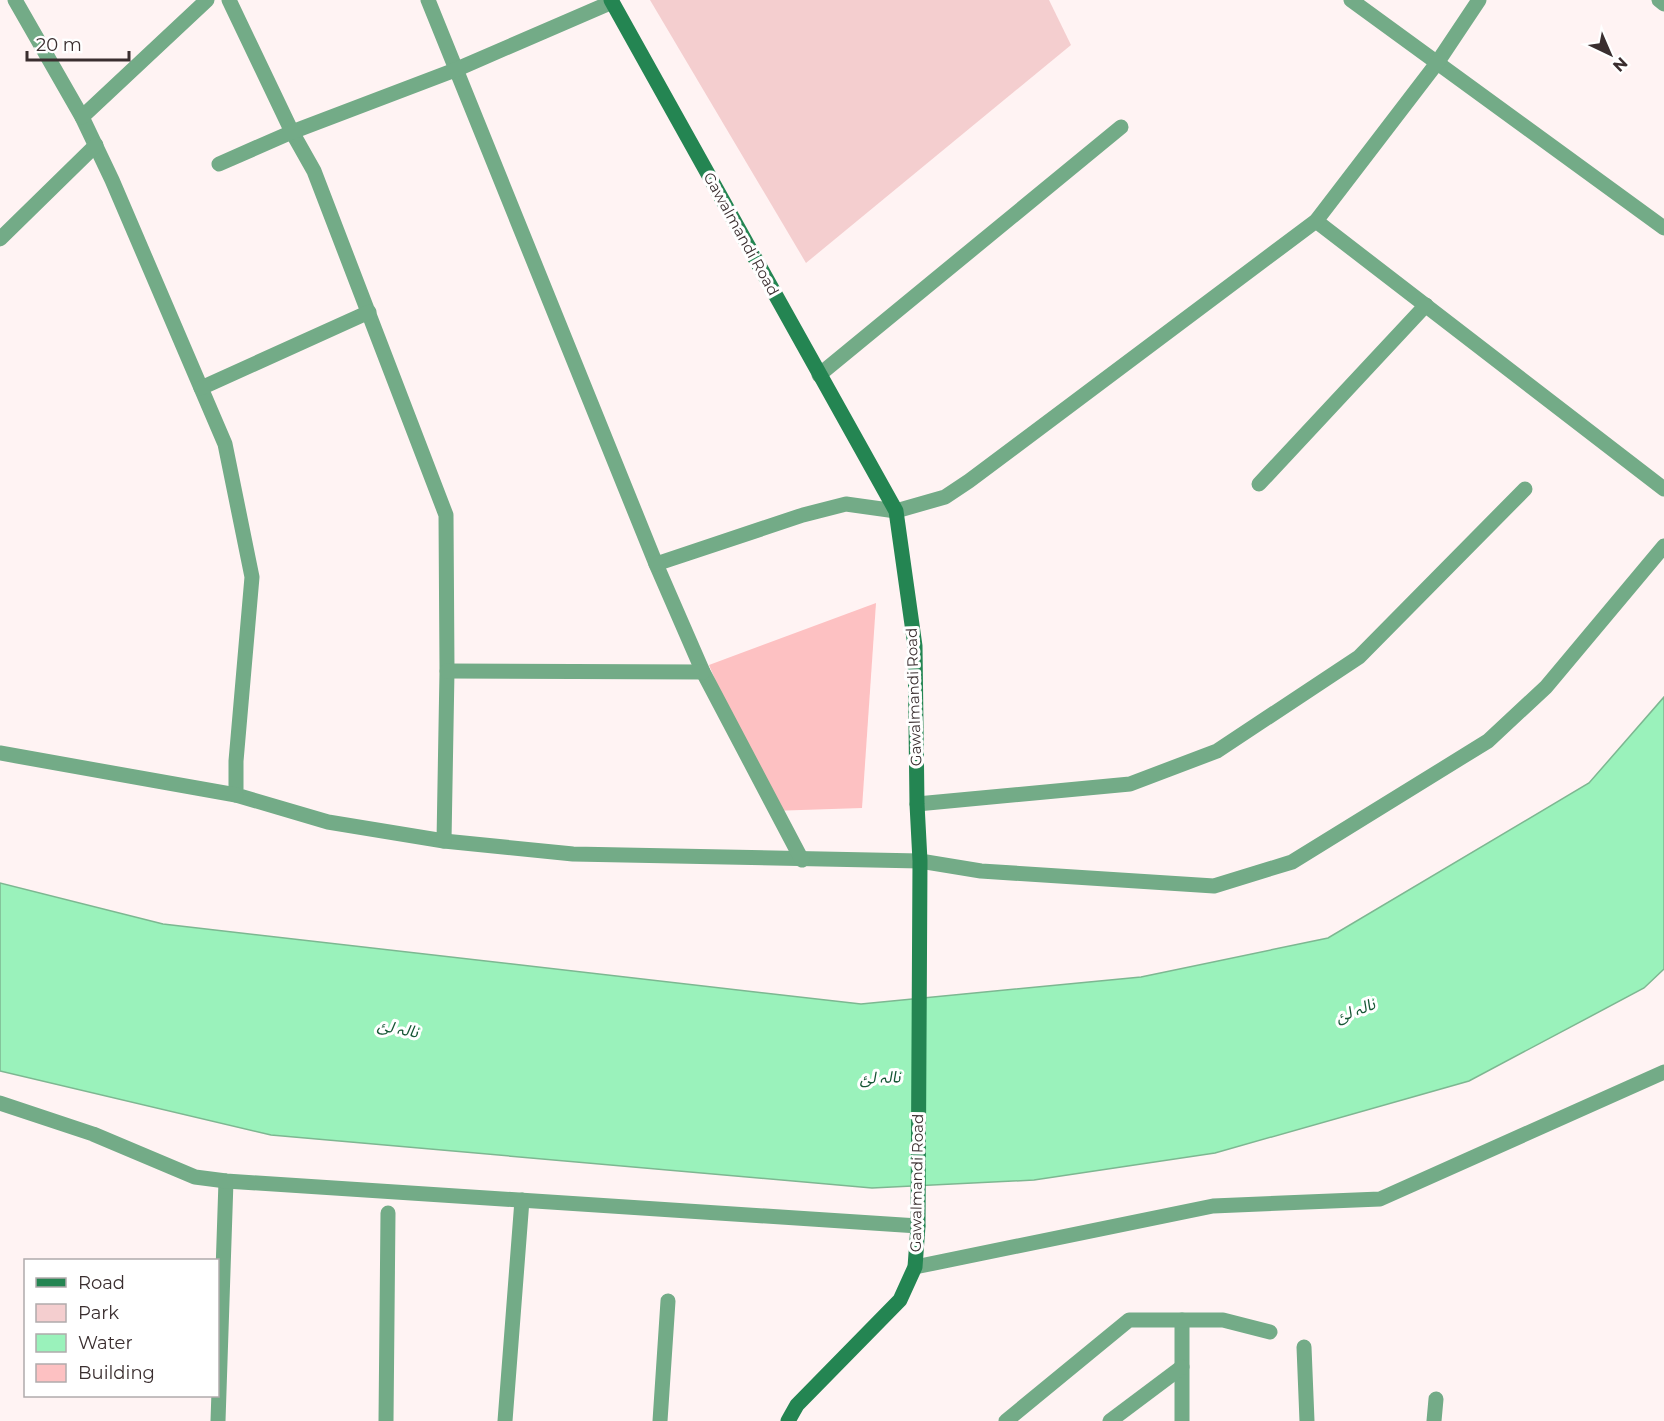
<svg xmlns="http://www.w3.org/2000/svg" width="1664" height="1421" viewBox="0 0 1664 1421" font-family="Montserrat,'Noto Sans Arabic',sans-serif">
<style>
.green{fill:#f4cecf}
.water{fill:#9af2bb;stroke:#7db791;stroke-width:1.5}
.building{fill:#fdc1c2}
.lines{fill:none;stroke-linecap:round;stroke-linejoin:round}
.lane{stroke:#73ab87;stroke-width:15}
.street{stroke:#73ab87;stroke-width:15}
.secondary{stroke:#248552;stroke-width:15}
.labels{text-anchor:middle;stroke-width:6;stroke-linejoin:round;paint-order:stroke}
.street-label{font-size:15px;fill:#3a2e2f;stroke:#fff}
.water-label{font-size:16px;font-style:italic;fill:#155634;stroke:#fff}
</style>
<rect width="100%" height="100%" fill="#fff3f3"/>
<path class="green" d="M650,0h399l22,45 -265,218z"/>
<path class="water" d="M1664,697v272l-20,19 -175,93 -254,72 -181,27 -162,8 -601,-53 -271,-64v-188l163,41 698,80 280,-27 187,-39 261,-155z"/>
<path class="building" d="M876,603l-14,205 -91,3 -62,-146z"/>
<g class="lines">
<g class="lane">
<path d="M1182,1320v101"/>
<path d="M1304,1347l3,74"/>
<path d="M218,1421l8,-240"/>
<path d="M386,1421l2,-208"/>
<path d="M505,1421l17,-221"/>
<path d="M660,1421l8,-120"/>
<path d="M1006,1421l123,-101h94l47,12"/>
<path d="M1110,1421l72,-54"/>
<path d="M1434,1421l2,-22"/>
</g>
<g class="street">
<path d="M15,0l67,117 30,63 113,264 27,133 -16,184v34l92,27 116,19 129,13 347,7 61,10 233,15 78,-24 196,-121 58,-54 118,-141"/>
<path d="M229,0l63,132 22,39 132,344 1,156 -3,170"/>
<path d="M428,0l228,564 47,108 99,188"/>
<path d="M1351,0l313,228"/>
<path d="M1659,0l5,4"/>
<path d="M82,117l125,-117"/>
<path d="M219,164l73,-32 163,-62 157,-68"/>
<path d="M1316,221l348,268"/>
<path d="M0,239l96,-94"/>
<path d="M819,375l302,-248"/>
<path d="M201,388l168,-76"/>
<path d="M1259,484l167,-179"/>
<path d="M656,564l147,-49 43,-11 50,7 49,-14 24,-16 347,-260 121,-158 42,-63"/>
<path d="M447,671l256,1"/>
<path d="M0,753l236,42"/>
<path d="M917,804l213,-20 87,-33 142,-94 166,-168"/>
<path d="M0,1103l93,31 102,43 31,4 692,45"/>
<path d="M915,1267l298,-61 167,-7 284,-127"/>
</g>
<path class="secondary" d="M611,0l285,511 19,135 2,158 3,57 -2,365 -3,41 -15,33 -103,105 -9,16"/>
</g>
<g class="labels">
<g class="street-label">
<text transform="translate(741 234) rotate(61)" y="5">Gawalmandi Road</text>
<text transform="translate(914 697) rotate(-92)" y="5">Gawalmandi Road</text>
<text transform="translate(917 1183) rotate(-89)" y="5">Gawalmandi Road</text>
</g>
<g class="water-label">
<text transform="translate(1355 1010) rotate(-21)" y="6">نالہ لئ</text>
<text transform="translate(398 1028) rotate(11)" y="6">نالہ لئ</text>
<text transform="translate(880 1077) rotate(-2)" y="6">نالہ لئ</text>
</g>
</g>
<rect x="24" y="1259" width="195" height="138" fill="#ffffff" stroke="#b0abac" stroke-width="1.5"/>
<rect x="36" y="1278" width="30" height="9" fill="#248552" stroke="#b0abac" stroke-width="1.5"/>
<text x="78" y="1289" font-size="18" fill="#3a2e2f">Road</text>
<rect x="36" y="1304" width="30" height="18" fill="#f4cecf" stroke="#b0abac" stroke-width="1.5"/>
<text x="78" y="1319" font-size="18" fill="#3a2e2f">Park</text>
<rect x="36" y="1334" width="30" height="18" fill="#9af2bb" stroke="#b0abac" stroke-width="1.5"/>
<text x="78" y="1349" font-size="18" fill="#3a2e2f">Water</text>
<rect x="36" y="1364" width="30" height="18" fill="#fdc1c2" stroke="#b0abac" stroke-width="1.5"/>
<text x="78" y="1379" font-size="18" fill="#3a2e2f">Building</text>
<g transform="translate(1610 54) rotate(136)" stroke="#ffffff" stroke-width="4.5" paint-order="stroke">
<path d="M0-4.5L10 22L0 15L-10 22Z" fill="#3a2e2f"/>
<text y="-9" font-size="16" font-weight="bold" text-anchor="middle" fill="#3a2e2f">N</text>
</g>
<path d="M27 51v9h102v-9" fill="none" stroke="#3a2e2f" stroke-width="3"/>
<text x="36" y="51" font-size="18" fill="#3a2e2f" stroke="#ffffff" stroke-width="4.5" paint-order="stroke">20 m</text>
</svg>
